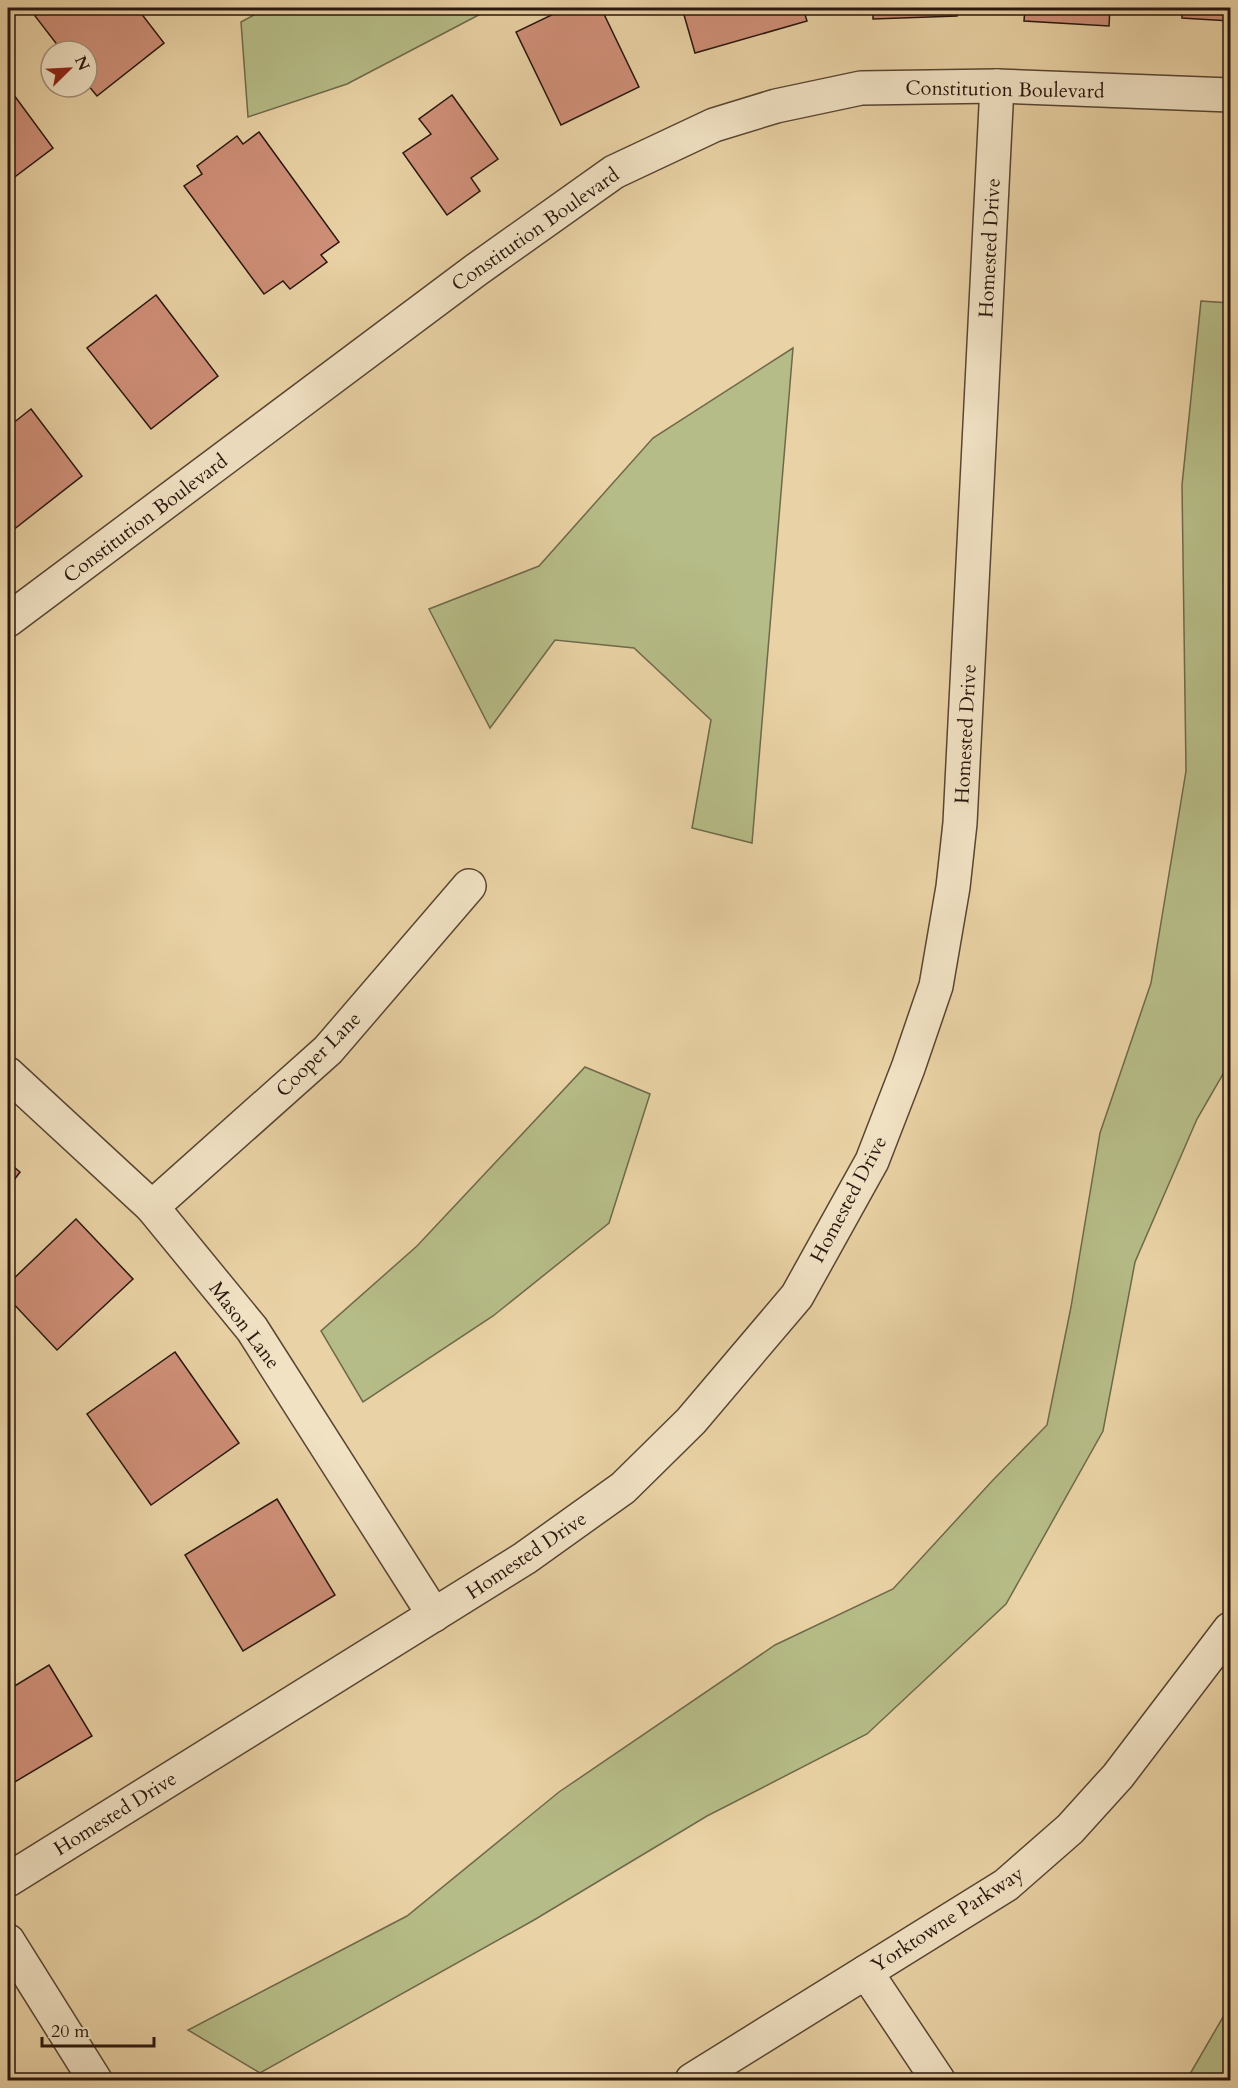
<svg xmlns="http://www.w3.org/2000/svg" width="1238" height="2088" viewBox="0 0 1238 2088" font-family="Cardo,serif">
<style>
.green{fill:#b6bc87;stroke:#6f694a;stroke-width:1.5}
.building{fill:#cf8f78;stroke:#28160d;stroke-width:1.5}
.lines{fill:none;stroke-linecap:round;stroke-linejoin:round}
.minor-casing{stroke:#584533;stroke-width:36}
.minor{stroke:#f1e2c4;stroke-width:33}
.labels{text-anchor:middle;stroke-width:4.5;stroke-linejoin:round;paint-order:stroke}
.street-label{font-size:20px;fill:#28160d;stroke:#f1e2c4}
</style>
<rect width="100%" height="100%" fill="#e9d2a5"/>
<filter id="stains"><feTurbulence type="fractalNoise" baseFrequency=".00333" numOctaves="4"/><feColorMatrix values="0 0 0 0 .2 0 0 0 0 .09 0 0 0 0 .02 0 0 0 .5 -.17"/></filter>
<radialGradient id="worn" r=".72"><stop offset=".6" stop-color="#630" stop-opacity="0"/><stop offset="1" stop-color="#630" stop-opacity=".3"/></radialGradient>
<g class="green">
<path d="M267,8h225l-145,76 -99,33 -7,-95z"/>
<path d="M1201,301l29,2v759l-33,57 -62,143 -32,169 -97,173 -139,130 -160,82 -173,104 -274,153 -72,-43 219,-114 152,-124 216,-147 118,-56 100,-109 54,-55 24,-118 29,-174 51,-150 35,-212 -4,-286z"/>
<path d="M793,348l-41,495 -60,-15 19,-108 -77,-72 -79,-8 -65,88 -61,-119 110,-43 114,-128z"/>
<path d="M585,1067l65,27 -41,129 -116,93 -130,86 -42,-71 96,-85z"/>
<path d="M1230,2005v75h-25l-15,-6z"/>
</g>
<g class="building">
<path d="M45,8h92l27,35 -67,53 -10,-12v-33h-25l-27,-35z"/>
<path d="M566,8h35l38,79 -78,38 -45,-93z"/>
<path d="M682,8h121l4,13 -112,32z"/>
<path d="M873,8h83l1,8 -84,3z"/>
<path d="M1025,8h85l-1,18 -85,-5z"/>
<path d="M1182,8h48v13l-48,-3z"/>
<path d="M8,87l45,61 -45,34z"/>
<path d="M452,95l46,64 -27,19 9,13 -33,24 -44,-62 28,-19 -12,-15z"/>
<path d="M259,132l80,110 -18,13 6,7 -37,27 -7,-8 -19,13 -80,-108 18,-12 -5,-8 40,-30 6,8z"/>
<path d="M156,295l62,81 -67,53 -64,-81z"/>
<path d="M31,409l51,67 -74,58v-107z"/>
<path d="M8,1162l12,10 -12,16z"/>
<path d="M76,1219l57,60 -76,71 -49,-52v-14z"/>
<path d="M175,1352l64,91 -88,62 -64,-91z"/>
<path d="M277,1499l58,96 -92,56 -58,-96z"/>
<path d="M49,1665l43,71 -84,50v-96z"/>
</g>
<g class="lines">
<g class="minor-casing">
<g id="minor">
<path d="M8,620l468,-350 138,-98 100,-47 62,-19 85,-18 136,-2 233,9"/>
<path d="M8,1074l144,133 100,122 182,286"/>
<path d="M152,1207l176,-157 141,-164"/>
<path d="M8,1880l517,-322 98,-70 68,-67 106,-125 75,-135 36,-93 28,-82 17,-99 7,-64 37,-737"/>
<path d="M8,1941l87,139"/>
<path d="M866,1972l72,108"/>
<path d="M692,2080l314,-195 64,-56 48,-53 112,-147"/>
</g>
</g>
<use href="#minor" class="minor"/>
</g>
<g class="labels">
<g class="street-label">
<text transform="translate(1005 89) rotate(1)" y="7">Constitution Boulevard</text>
<text transform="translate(535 229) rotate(-35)" y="7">Constitution Boulevard</text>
<text transform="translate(989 248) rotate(-87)" y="7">Homested Drive</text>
<text transform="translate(145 518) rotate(-37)" y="7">Constitution Boulevard</text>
<text transform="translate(965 734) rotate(-87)" y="7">Homested Drive</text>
<text transform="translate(318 1054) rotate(-45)" y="7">Cooper Lane</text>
<text transform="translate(848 1199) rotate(-62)" y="7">Homested Drive</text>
<text transform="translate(245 1325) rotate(53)" y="7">Mason Lane</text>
<text transform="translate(526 1555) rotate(-34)" y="7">Homested Drive</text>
<text transform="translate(115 1813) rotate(-32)" y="7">Homested Drive</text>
<text transform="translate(947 1919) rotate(-33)" y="7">Yorktowne Parkway</text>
</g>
</g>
<rect width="1238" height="2088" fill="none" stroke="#e9d2a5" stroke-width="30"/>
<rect x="9" y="9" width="1220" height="2070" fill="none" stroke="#28160d" stroke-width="3"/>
<rect x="15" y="15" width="1208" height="2058" fill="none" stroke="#28160d" stroke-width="1.5"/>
<g transform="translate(69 69) rotate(66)"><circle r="28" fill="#f1e2c4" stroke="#a1907b" stroke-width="1.5"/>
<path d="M0-4.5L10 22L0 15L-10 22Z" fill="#8f2418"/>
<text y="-9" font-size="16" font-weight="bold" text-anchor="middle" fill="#28160d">N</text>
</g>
<path d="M42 2037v9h112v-9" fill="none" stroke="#28160d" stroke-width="3"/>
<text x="51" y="2037" font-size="18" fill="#28160d" stroke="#f1e2c4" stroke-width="4.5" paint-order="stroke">20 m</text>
<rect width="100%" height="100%" filter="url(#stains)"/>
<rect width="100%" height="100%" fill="url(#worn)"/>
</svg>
